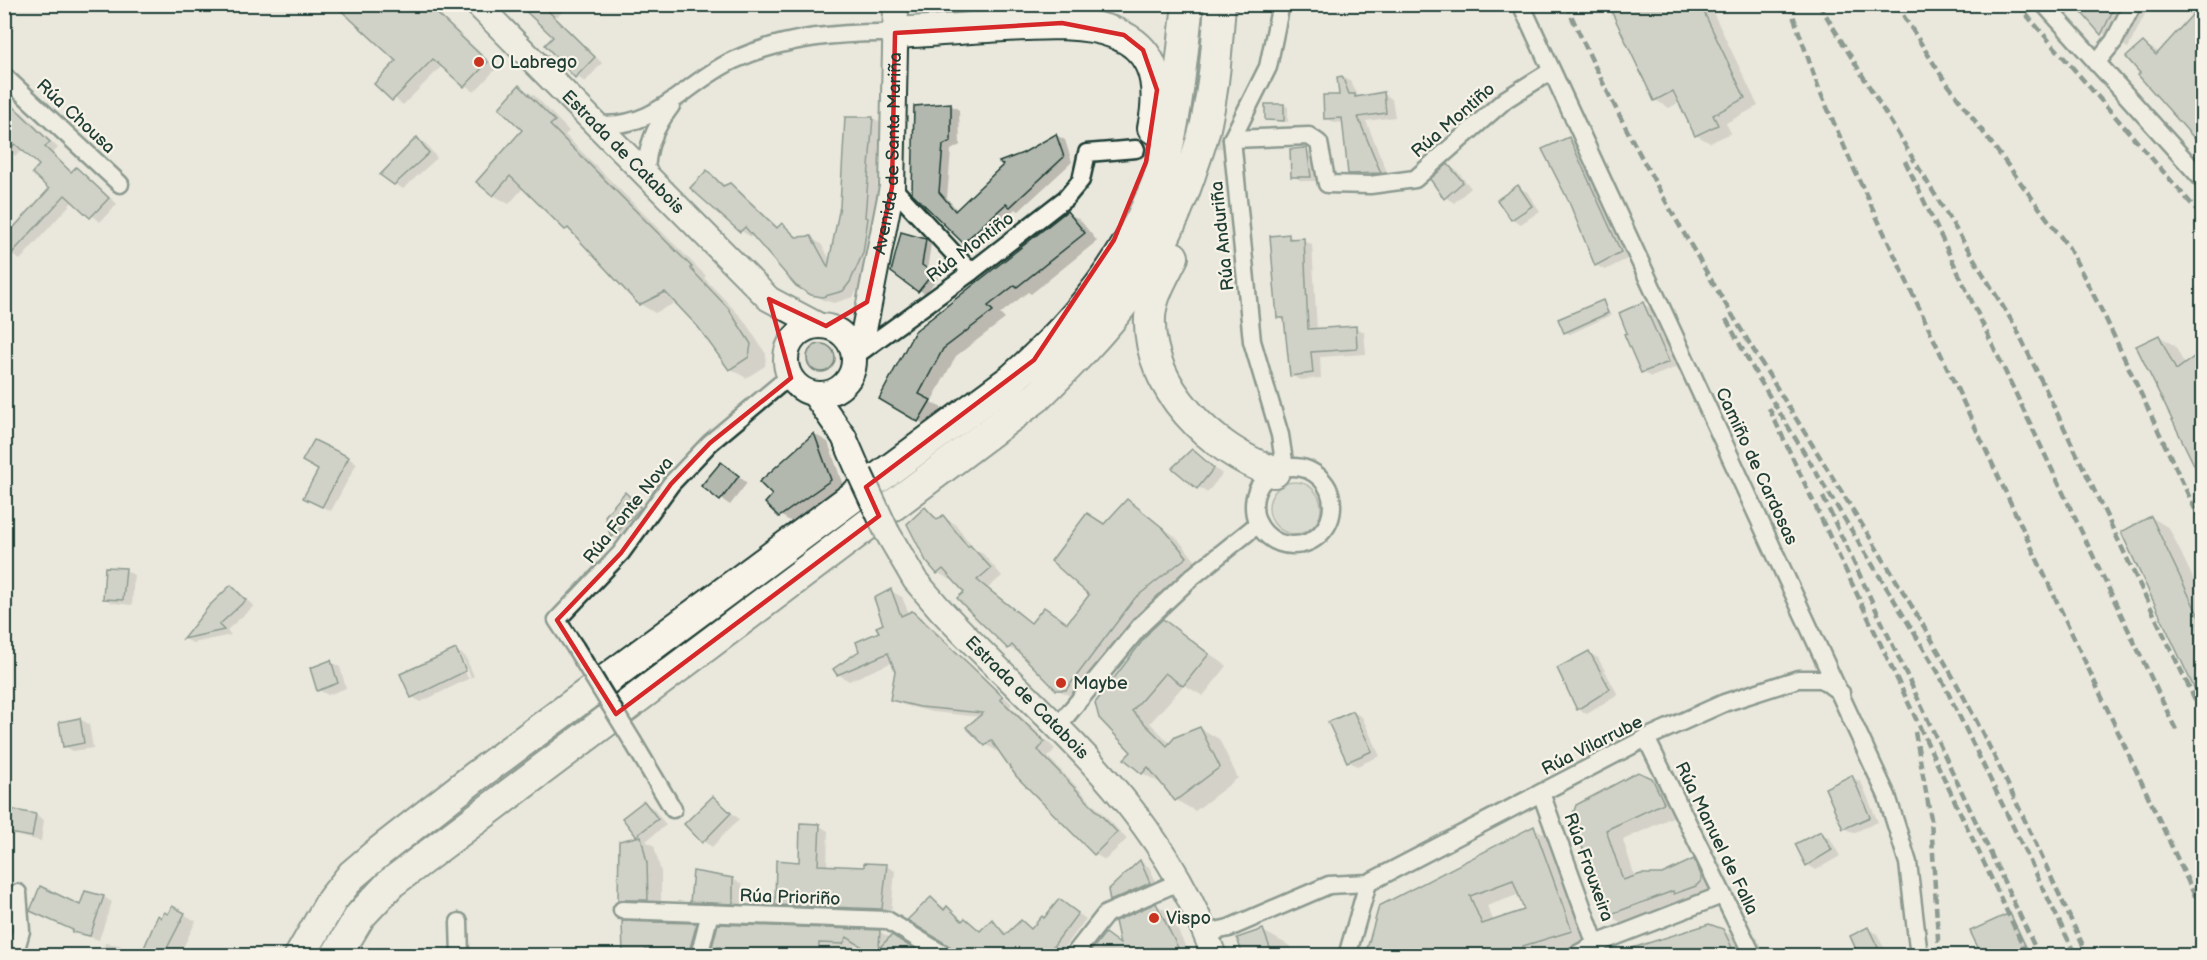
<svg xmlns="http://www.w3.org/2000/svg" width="2207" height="960" viewBox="0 0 2207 960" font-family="'Balsamiq Sans',sans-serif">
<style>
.green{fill:#c8ccc1;stroke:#74847a;stroke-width:1.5}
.shadow{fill:#0003;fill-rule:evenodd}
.building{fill:#b2b8ae;stroke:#1f3d34;stroke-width:1.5;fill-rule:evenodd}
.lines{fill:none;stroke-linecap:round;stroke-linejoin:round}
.street-tunnel{stroke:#c1c6bb;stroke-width:16;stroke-dasharray:16 8;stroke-linecap:butt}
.street-casing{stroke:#1f3d34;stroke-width:21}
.secondary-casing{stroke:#1f3d34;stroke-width:28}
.highway-casing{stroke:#1f3d34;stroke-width:34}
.street{stroke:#f7f3e8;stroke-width:16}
.secondary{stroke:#f7f3e8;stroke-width:24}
.highway{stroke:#f7f3e8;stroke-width:30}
.rail{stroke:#1f3d34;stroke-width:4.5;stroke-dasharray:9 4.5;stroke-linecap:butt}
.street-bridge-casing{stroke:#1f3d34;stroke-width:21;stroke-linecap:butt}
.secondary-bridge-casing{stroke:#1f3d34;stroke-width:28;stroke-linecap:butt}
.street-bridge{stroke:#f7f3e8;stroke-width:16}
.secondary-bridge{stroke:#f7f3e8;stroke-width:24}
.marked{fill:none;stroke:#d62828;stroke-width:4.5;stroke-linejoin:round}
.poi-dot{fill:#c8321e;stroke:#f7f3e8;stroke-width:2}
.labels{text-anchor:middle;stroke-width:4.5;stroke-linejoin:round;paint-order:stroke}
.poi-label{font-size:18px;fill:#1f3d34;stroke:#f7f3e8;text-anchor:start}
.street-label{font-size:18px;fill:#1f3d34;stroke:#f7f3e8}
</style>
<rect width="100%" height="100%" fill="#eae8dd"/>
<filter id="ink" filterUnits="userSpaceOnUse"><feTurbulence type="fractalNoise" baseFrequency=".0167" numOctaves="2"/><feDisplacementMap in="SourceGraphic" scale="12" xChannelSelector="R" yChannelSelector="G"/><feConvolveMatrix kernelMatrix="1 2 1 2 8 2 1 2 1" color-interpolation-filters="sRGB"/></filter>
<g filter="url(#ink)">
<g class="green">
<circle cx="821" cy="358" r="14"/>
<circle cx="1295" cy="508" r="26"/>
</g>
<g class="shadow">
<path d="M336,4h92l69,64 -23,24 -32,-26 -39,39 -27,-21 22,-23z"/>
<path d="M521,4h45l3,4 -13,9 46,46 -17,19 -9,-6 -21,-39z"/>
<path d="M953,4h30l-1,11 -21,-3z"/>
<path d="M1609,4h100l49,102 -32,17 5,10 -21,10 -14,-8 -16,-33 -11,6 -14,-8z"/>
<path d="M2075,4h75l-22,44 -26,-15z"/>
<path d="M2202,7v136l-62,-68 3,-32 17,10z"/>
<path d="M4,23l9,8 -9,9z"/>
<path d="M1342,77l9,5 8,16 25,-4 8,5 3,18 -29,4 23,56 -31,1 -9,-5 -5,-51 -9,1 -9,-5 15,-22z"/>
<path d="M519,87l16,9 34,35 -4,4 141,141 -2,2 39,41 23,35 -1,12 -19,12 -15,-9 -32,-43 -22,-24 -22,11 -15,-9 -64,-70 -10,-5 -42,-42 -15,17 -16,-9 31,-65z"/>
<path d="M951,105l8,5 1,35 -9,5 -4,48 11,13 66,-56 32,-20 9,5 7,22 -53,49 -4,-2 -42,38 -9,-5 -51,-50z"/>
<path d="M1284,105l4,2v15l-22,-2z"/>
<path d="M14,108l9,5 35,35 -5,5 20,20 3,-4 9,5 32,30 -17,18 -26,-22 -54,60 -16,-11 47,-60 -10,-24 -18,-16 -7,7 -8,-5z"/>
<path d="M873,118l10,6 -13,146 -17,27 -19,6 -11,-3 -26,-16 -43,-49 -3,2 -10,-6 -49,-43 15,-16 19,14 4,-1 10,6 39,37 3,-3 18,13h11l10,6 10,17z"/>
<path d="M417,138l9,6 11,14 -34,31 -9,-6z"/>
<path d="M1569,139l9,5 51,114 -24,12 -9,-5z"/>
<path d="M1292,150l17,1 9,5 1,25h-17l-9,-5z"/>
<path d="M1448,166l9,5 14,17 -17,15 -9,-6z"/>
<path d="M1518,187l9,5 13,19 -19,13 -9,-5z"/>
<path d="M1067,212l13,8 17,21 -66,53 -3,-2 -28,22 5,5 -49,37 -25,46 11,6 -11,20 -50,-29z"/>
<path d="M1288,236l24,8 5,86 38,-3 9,5 2,22 -46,3 1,21 -21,2 -9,-5 -5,-53 -8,-5z"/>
<path d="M925,240l6,4 -4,26 11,8 -13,16 -33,-22z"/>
<path d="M1603,302l8,13 -41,19 -4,-2z"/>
<path d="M1643,304l9,5 25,58 -26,10 -9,-5z"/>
<path d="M2159,336l16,10 10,19 17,-13v127l-64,-133z"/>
<path d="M814,434l14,8 16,46 -51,35 -13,-8z"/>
<path d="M1193,451l29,23 -15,19 -33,-25z"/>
<path d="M348,458l9,5 -26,48 -17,-8 6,-34z"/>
<path d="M730,469l17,14 -17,22 -27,-19z"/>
<path d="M626,494l23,20 -28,28 -8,-5 -7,-20z"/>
<path d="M1127,501l49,36 22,27 -51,40 -69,92h-8l-13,-7 -35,-35 -13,-6 -43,-56 -13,-14 -2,2 -13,-7 -11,-13 -2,-51 15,10 3,-2 12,7 19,25 9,5 19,22 -14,12 44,36h36l23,-29 14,-70z"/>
<path d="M2151,517l18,11 33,69v104l-79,-169z"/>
<path d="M125,570l9,5 -2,30 -19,-2 -9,-5z"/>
<path d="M231,587l23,19 -27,24 4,5 -38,8 -8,-4 25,-32z"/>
<path d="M891,591l11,6 7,17 3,-1 11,6 89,85 -2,2 45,43 -7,8 79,82 -22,21 -10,-6 -96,-105 -2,2 -11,-6 -6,-28 -47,-5 -30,-7 -11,-6 5,-28 -4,-9 -44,19 -11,-7 43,-41 4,-8z"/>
<path d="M1163,621l64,45 -24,30 -19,-11 -34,38 21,21 29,-16 19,11 19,39 -43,33 -19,-11 -14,-16 -20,-11 -9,-21 -33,-34z"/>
<path d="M456,651l9,5 9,20 -53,26 -9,-5zM458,656h3l10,21 -3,1z"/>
<path d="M1589,653l9,5 20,37 -31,19 -9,-5z"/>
<path d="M331,662l9,5 6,21 -18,7 -9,-5z"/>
<path d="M1353,712l9,5 18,39 -23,10 -9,-5z"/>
<path d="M80,719l9,5 4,24 -20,3 -9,-5z"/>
<path d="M1852,777l9,5 17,40 -25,11 -9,-5z"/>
<path d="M1652,780l18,10 11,23 -58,27 12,37 27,-2 32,-14 17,10 3,25 -89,29 -17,-10 -35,-98z"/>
<path d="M714,798l25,21 -27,28 -9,-6z"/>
<path d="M644,803l9,5 13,17 -20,16 8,5 7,26v36h-28l-14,-8 2,-58 21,-4 -18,-20z"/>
<path d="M4,809l32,6 8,5 -3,21 -37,-8z"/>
<path d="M820,826l8,5 -1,36 38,2 21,-3 9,5 -4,43 -106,-4 -9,-6z"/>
<path d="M1534,828l18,10 37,103 -42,15h-181zM1520,894l6,17 -32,11 -7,-16z"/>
<path d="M1821,833l9,5 10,18 -24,14 -8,-5z"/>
<path d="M1141,862l8,5 10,21 -38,17 -9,-5z"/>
<path d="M733,879l9,5v24l-41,-2 -9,-5z"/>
<path d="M104,897l8,5 -13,38 -25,-8 7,-25z"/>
<path d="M931,899l50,32 11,-10 16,13 13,-12 12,7 35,-23 18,13 -28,37h-101z"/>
<path d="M1156,905l13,7 21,44h-102l17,-22 17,11z"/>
<path d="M173,908l23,13 -17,35h-36l15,-38 4,2 6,-4z"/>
<path d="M2009,914l4,3 19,39h-48z"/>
<path d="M4,925l15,7 -5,24h-10z"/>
<path d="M696,925l9,5 -7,26h-72z"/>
<path d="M719,926l161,6 9,5 -10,19 -21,-15 -10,15h-126v-5l-8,-4z"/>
<path d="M1868,929l9,5 11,22h-27z"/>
<path d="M1722,930l22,13 6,13h-126z"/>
<path d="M1263,931l27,15 3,10h-48z"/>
<path d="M105,943l14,2 14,8v3h-31z"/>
<path d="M509,951l9,4 1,1h-12z"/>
</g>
<g class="building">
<path d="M334,4h93l61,58 -24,25 -31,-28 -41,42 -18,-17 22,-23z"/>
<path d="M518,4h23l54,53 -20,21 -30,-33 8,-8z"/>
<path d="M1608,4h92l45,94 -32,17 5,10 -23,11 -22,-45 -19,10z"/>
<path d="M2074,4h42l-15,31z"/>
<path d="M2202,4v143l-64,-72 2,-2 -14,-16 17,-15 13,13z"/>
<path d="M1342,76l7,18h6v3l29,-5 2,21 -28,4 23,56 -33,1 -6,-56 -18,1 -1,-24h16l-2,-18z"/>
<path d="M519,85l36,36 -5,4 142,142 -2,1 38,40 23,36 -2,13 -20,13 -31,-43 -33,-35 -26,13 -71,-77 -3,2 -55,-54 -17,20 -17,-14 46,-52 -23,-22z"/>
<path d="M951,103v38l-8,4 -4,47 16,19 48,-46 -4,-3 24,-9 33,-19 8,23 -54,50 -4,-3 -43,39 -51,-50 2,-87z"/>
<path d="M1265,104h19v17l-19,-1z"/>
<path d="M13,106l37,36 -5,5 26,25 5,-5 33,31 -19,20 -25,-23 -61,67v-24l45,-49 -17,-16 7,-8 -24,-21 -11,11v-39z"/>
<path d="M845,117h28l-8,100 3,1 -5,35 -13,29 -7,9 -21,6 -11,-2 -15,-9 -51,-59 -5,5 -50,-44 17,-18 16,16 7,-3 47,45 5,-5 14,14 15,-1 17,31 12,-61z"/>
<path d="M417,137l12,16 -35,32 -14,-10z"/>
<path d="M1569,137l52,115 -26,14 -26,-64 -27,-53z"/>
<path d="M1307,148l4,29h-20l-1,-28z"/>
<path d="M1448,164l15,18 -19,17 -14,-20z"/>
<path d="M1518,185l14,21 -21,14 -14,-20z"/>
<path d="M1067,211l18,22 -68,54 -2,-2 -27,21 5,5 -50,38 -24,45 12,6 -13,22 -39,-23 36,-68z"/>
<path d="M901,232l25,7 -4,26 11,8 -15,19 -27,-20z"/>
<path d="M1289,234v5l15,-1 4,91 48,-3 1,23 -46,3 2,21 -23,3 -6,-58h-7l-7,-82z"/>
<path d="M1603,300l5,13 -44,20 -6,-14z"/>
<path d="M1643,302l26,60 -28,11 -17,-39 3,-1 -8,-20z"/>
<path d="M2159,335l17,35 26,-19v130l-66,-135z"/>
<path d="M814,433l17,47 -52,37 -14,-14 7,-8 -13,-13z"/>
<path d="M314,440l35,17 -27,50 -19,-9 15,-28 -16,-9z"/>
<path d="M1192,449l22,19 -17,21 -25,-21z"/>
<path d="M721,462l18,14 -19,25 -19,-15z"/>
<path d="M625,492l16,16 -30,30 -6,-22z"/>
<path d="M1127,499l36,29 24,29 -52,41 -69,92h-10l-44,-45 -4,4 -36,-35 -15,-16 7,-6 -21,-23 -6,5 -11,-13 -19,-37 18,-17 12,13 6,-5 25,32 2,-2 21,23 -14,12 54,43 13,-16 23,16 22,-28 -38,-34 36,-48 17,11z"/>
<path d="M2151,516l51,107v82l-81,-173z"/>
<path d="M105,567l21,1 -3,32 -20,-1z"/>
<path d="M231,585l15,15 -27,25 5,5 -41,9 26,-33z"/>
<path d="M891,589l10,27 11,-5 57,53 34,33 -3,2 45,43 -7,8 79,82 -23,23 -78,-79 -25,-36 -6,6 -19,-19 17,-14 -63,-6 -30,-7 5,-29 -7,-18 -51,22 -4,-6 26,-18 -3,-9 23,-10 -3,-5 7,-3 -9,-26z"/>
<path d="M1163,619l46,35 -26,32 -18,-13 -33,38 35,35 8,-9 25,-10 20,40 -45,34 -27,-34 -6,7 -18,-15 7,-7 -32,-34 -4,-15 55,-72z"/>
<path d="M456,649l10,22 -55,27 -11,-24z"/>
<path d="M1589,651l21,38 -33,21 -20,-42z"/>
<path d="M331,660l7,23 -21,8 -7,-23z"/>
<path d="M1353,711l19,40 -25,11 -19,-40z"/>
<path d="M80,718l4,25 -21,4 -4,-25z"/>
<path d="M1638,772l14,6 12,25 -58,27 17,50 18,-6h21l32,-15 7,16v6l-5,5 -22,8 -1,-3 -67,25 -34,-99 4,-12z"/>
<path d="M1852,775l18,42 -27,12 -18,-41z"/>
<path d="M713,796l18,17 -29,30 -18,-19z"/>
<path d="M644,801l14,18 -22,17 -14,-18z"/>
<path d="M4,808l32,6 -4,23 -28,-5z"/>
<path d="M800,823l20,1 -2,41 46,2v-4l23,1 -5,45 -107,-4 1,-45 23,2z"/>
<path d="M1534,826l38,105 -49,15 1,3 -9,7h-150l14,-50zM1513,880l11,30 -42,14 -12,-28z"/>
<path d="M1821,831l11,19 -26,16 -11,-22z"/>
<path d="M641,836l6,27 1,37h-30l1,-59z"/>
<path d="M1140,860l10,23 -40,18 -2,-11z"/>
<path d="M693,871l40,7v26l-43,-2z"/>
<path d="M40,886l40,19 5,-14 19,5 -14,40 -18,-4 1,-2 -43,-19z"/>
<path d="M931,897l13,13 3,-4 15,15 3,-3 15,13 12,-12 13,16 16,-15 10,9 11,-13 2,2 15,-19 19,14 -32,43h-90l-5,-9 -44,-27z"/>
<path d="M1156,903l26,53h-95l18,-23 15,11 -5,-23z"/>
<path d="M172,906l13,7 -22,43h-4l-15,-8 14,-33 3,3 3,-6 4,2z"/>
<path d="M2010,913l20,43h-48l-12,-25z"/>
<path d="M622,921l26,1 49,1 -7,25 -45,2v4l-22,2z"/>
<path d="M718,924l162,6 -1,18 13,-13 33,21h-53l1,-2 -26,-17 -4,7 -24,-1 -1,13 -99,-5 1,-4h-8z"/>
<path d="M1709,924l14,5 13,27h-120v-3z"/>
<path d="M1868,927l14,29h-23l-9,-20z"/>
<path d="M1263,929l10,27h-30l-6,-18z"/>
</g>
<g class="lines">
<path class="street-tunnel" d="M1136,149l96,-10"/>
<g class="street-casing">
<g id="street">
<path d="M1281,4l-13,63 -36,72 20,202 28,94 5,33"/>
<path d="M1521,4l366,792 21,67 11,93"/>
<path d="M2044,4l158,175"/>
<path d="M2096,63l18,-22 19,-37"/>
<path d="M4,76l116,108"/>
<path d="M596,124c60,7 88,-41 138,-64 51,-23 105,-28 161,-27"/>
<path d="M1232,139l77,-3 10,7 8,41 43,1 45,-6 91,-80 45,-28"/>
<path d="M646,175c0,-28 9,-48 25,-69"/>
<path d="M892,187l79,85"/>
<path d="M855,356l116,-84 95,-74 15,-18 6,-27 49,-4"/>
<circle cx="1293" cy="506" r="39"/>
<path d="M575,647l-18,-27 64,-67 50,-69 39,-41 69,-58 12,-7"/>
<path d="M1058,726l83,-101 51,-48 66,-53"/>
<path d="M1646,738l107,218"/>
<path d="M633,742l40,67"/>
<path d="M1541,793l59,163"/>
<path d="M622,910l265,10 59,36"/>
<path d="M459,922l1,34"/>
<path d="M1206,933l23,-5 100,-43 39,-2 278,-145 78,-35 74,-24h24l19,14"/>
<path d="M14,956l7,-25 -3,-38"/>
<path d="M699,956l11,-43"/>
<path d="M1073,956l33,-42 75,-33"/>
<path d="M1347,956l21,-73"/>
<path d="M1574,956l22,-12 126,-49"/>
</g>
</g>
<g class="secondary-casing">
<g id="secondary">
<path id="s1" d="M477,4l292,295 49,26"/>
<circle cx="820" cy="360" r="34"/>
<path id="s2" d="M854,353l10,-23 28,-143 4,-183"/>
<path d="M814,394l30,43 16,37"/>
<path id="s3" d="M887,532l28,48 24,28c106,114 220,194 275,348"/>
</g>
</g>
<g class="highway-casing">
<g id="highway">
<path d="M895,33c37,-2 73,-5 110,-7 78,-5 171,-8 148,102"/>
<path d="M1173,257c-9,18 -22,39 -23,60 -3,71 62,133 124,155"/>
<path d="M300,956l32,-56 20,-25 27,-23 96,-75 537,-398c56,-49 108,-110 138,-179 27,-60 30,-131 38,-196"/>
<path d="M336,956l24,-40 31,-33 646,-486c74,-73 119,-122 153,-222 6,-19 14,-38 17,-57 8,-38 10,-76 13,-114"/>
</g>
</g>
<use href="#street" class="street"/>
<use href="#secondary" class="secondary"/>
<use href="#highway" class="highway"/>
<g class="rail">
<path d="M1566,4c100,226 243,427 367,638 59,100 105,209 155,314"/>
<path d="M1789,4l30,85 36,82 347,740"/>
<path d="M1819,4l197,324 186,386"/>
<path d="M1896,4l45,71 128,173 36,69 97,207"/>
<path d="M2017,4l185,212"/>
<path d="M1905,161l272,571"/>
<path d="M1726,319l30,55 182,298 138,284"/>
<path d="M1769,408l259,548"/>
<path d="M1823,497l216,459"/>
<path d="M1915,732l16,87 8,137"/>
</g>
<g class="street-bridge-casing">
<path id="street-bridge" d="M575,647l58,95"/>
</g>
<g class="secondary-bridge-casing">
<path id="secondary-bridge" d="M860,474l27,58"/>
</g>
<use href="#street-bridge" class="street-bridge"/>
<use href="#secondary-bridge" class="secondary-bridge"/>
</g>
</g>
<path d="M0 0H2207V960H0ZM1062,23l62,12 19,15 14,40 -11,72 -32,78 -80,120 -168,127 13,29 -263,198 -59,-94 64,-67 50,-69 39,-41 81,-65 -22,-79 57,27 41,-24 25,-115 3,-154z" fill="#eae8dd" fill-opacity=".55" fill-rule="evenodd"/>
<path class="marked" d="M1062,23l62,12 19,15 14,40 -11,72 -32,78 -80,120 -168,127 13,29 -263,198 -59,-94 64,-67 50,-69 39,-41 81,-65 -22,-79 57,27 41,-24 25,-115 3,-154z"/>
<g class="poi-dot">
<circle cx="479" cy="62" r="6"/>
<circle cx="1061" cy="683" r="6"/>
<circle cx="1154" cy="918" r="6"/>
</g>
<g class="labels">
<g class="poi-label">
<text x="491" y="68">O Labrego</text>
<text x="1073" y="689">Maybe</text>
<text x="1166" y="924">Vispo</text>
</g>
<g class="street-label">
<text transform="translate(76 116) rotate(43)" y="6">Rúa Chousa</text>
<text transform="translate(1453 120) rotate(-41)" y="6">Rúa Montiño</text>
<text dy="6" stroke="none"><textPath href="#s1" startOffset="208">Estrada de Catabois</textPath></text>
<text dy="6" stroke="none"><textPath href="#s2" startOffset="204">Avenida de Santa Mariña</textPath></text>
<text transform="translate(1222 236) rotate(-96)" y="6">Rúa Anduriña</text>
<text transform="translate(970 247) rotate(-37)" y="6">Rúa Montiño</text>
<text transform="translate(1757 466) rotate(65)" y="6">Camiño de Cardosas</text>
<text transform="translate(628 510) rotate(-51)" y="6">Rúa Fonte Nova</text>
<text dy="6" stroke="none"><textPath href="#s3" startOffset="218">Estrada de Catabois</textPath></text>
<text transform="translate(1592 745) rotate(-27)" y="6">Rúa Vilarrube</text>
<text transform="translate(1717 838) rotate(64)" y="6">Rúa Manuel de Falla</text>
<text transform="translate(1589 867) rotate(70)" y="6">Rúa Frouxeira</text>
<text transform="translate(790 897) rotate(2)" y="6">Rúa Prioriño</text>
</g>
</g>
<rect width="2207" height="960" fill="none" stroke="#f7f3e8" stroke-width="24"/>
<rect x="12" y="12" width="2183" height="936" fill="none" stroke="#1f3d34" stroke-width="2" filter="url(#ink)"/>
</svg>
